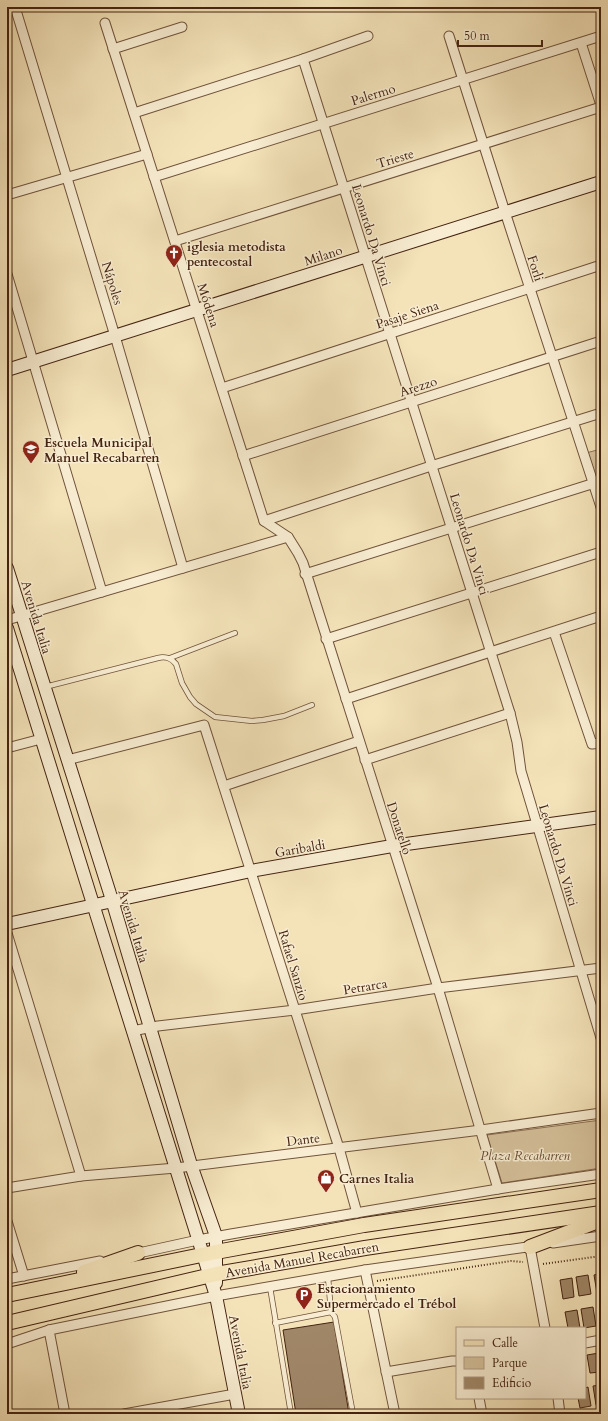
<svg xmlns="http://www.w3.org/2000/svg" width="608" height="1421" viewBox="0 0 608 1421" font-family="Cardo,serif">
<style>
.green{fill:#d6c29c;stroke:#8d7256}
.building{fill:#a08768;stroke:#442311}
.lines{fill:none;stroke-linecap:round;stroke-linejoin:round}
.lane-casing{stroke:#70533b;stroke-width:6}
.street-casing{stroke:#70533b;stroke-width:11}
.secondary-casing{stroke:#442311;stroke-width:14}
.primary-casing{stroke:#442311;stroke-width:16}
.path{stroke:#442311;stroke-width:2;stroke-dasharray:1 2;stroke-linecap:butt}
.lane{stroke:#f8edd2;stroke-width:4.5}
.street{stroke:#f8edd2;stroke-width:9}
.secondary{stroke:#f8edd2;stroke-width:12}
.primary{stroke:#f4e3b9;stroke-width:14}
.labels{text-anchor:middle;stroke-width:3;stroke-linejoin:round;paint-order:stroke}
.street-label{font-size:13px;fill:#442311;stroke:#f8edd2}
.poi-label{font-size:13px;font-weight:bold;fill:#442311;stroke:#f8edd2;text-anchor:start}
.park-label{font-size:13px;font-style:italic;fill:#684b34;stroke:#f8edd2}
</style>
<rect width="100%" height="100%" fill="#f4e3b9"/>
<filter id="stains"><feTurbulence type="fractalNoise" baseFrequency=".005" numOctaves="4"/><feColorMatrix values="0 0 0 0 .2 0 0 0 0 .09 0 0 0 0 .02 0 0 0 .5 -.17"/></filter>
<radialGradient id="worn" r=".72"><stop offset=".6" stop-color="#630" stop-opacity="0"/><stop offset="1" stop-color="#630" stop-opacity=".3"/></radialGradient>
<g class="green">
<path d="M601,449v29l-6,2 -9,-27z"/>
<path d="M601,1120v48l-99,15 -15,-48z"/>
</g>
<g class="building">
<path d="M601,1273v20h-4l-3,-18z"/>
<path d="M588,1275l3,19 -12,2 -3,-19z"/>
<path d="M572,1278l2,19 -11,2 -3,-19z"/>
<path d="M593,1307l3,19 -12,2 -3,-19z"/>
<path d="M577,1310l3,18h-12l-3,-16z"/>
<path d="M334,1322l15,92h-53l-13,-84z"/>
<path d="M599,1353l2,19 -11,1 -3,-18z"/>
<path d="M601,1385v19l-5,1 -3,-19z"/>
<path d="M588,1387l3,19 -11,2 -2,-10h7v-10z"/>
</g>
<g class="lines">
<g class="lane-casing">
<g id="lane">
<path d="M170,658l65,-25"/>
<path d="M45,687l113,-29c8,-2 13,0 18,6l6,19 8,14 6,7 19,13 37,4 11,-1 21,-4 28,-11"/>
<path d="M270,1287l21,127"/>
<path d="M331,1312l4,5 18,97"/>
<path d="M275,1323l56,-11 -3,-35"/>
</g>
</g>
<g class="street-casing">
<g id="street">
<path d="M15,7l100,329 68,232"/>
<path d="M105,23l159,498 24,16 10,16 5,10 135,425 60,201"/>
<path d="M449,36l56,176 96,295"/>
<path d="M581,43l20,62"/>
<path d="M113,49l69,-22"/>
<path d="M303,59l207,654 7,29 4,29 80,267"/>
<path d="M134,113l169,-54 65,-23"/>
<path d="M154,177l447,-141"/>
<path d="M7,195l140,-41"/>
<path d="M175,241l426,-134"/>
<path d="M7,274l95,318"/>
<path d="M222,388l379,-123"/>
<path d="M243,456l358,-115"/>
<path d="M264,521l167,-55 170,-53"/>
<path d="M305,574l296,-93"/>
<path d="M7,620l281,-83"/>
<path d="M554,632l38,112 9,-1"/>
<path d="M326,639l275,-87"/>
<path d="M346,699l255,-83"/>
<path d="M7,748l34,-9"/>
<path d="M67,760l137,-35 135,423 18,65"/>
<path d="M365,760l145,-47"/>
<path d="M224,786l135,-45"/>
<path d="M7,933l74,243"/>
<path d="M132,1031l26,-5 137,-16 143,-22 163,-20"/>
<path d="M7,1188l74,-12 95,-8 305,-38 120,-17"/>
<path d="M7,1221l17,55"/>
<path d="M553,1243l48,-7"/>
<path d="M530,1247l15,81"/>
<path d="M134,1254l64,-14 33,-6 267,-45 103,-15"/>
<path d="M365,1270l30,144"/>
<path d="M7,1279l93,-18"/>
<path d="M49,1330l16,84"/>
<path d="M585,1343l16,-3"/>
<path d="M7,1344l42,-14 167,-34 149,-26 169,-24"/>
<path d="M386,1372l66,-11h5"/>
<path d="M479,1398l3,16"/>
<path d="M558,1398l2,16"/>
<path d="M124,1414l111,-20"/>
</g>
</g>
<g class="secondary-casing">
<g id="secondary">
<path d="M7,370l594,-188"/>
<path d="M7,568l105,332 79,265 25,71v47"/>
<path d="M7,628l86,276 123,392 23,118"/>
<path d="M7,924l244,-53 141,-25 209,-29"/>
</g>
</g>
<g class="primary-casing">
<g id="primary">
<path d="M530,1247l71,-27"/>
<path d="M84,1272l54,-19"/>
<path d="M7,1295l209,-43 148,-27 237,-35"/>
<path d="M7,1323l209,-49 149,-26 236,-35"/>
</g>
</g>
<g class="path">
<path d="M543,1264l58,-8"/>
<path d="M377,1281l134,-20 12,1"/>
</g>
<use href="#lane" class="lane"/>
<use href="#street" class="street"/>
<use href="#secondary" class="secondary"/>
<use href="#primary" class="primary"/>
</g>
<defs>
<g id="church-pin" transform="scale(0.9)"><path d="M0 17L-7.5 6A9.5 9.5 0 1 1 7.5 6Z" fill="#8f2418" stroke="#f8edd2"/><path d="M-1.2-6h2.4v3.5h3.3v2.4h-3.3V6h-2.4V-.1h-3.3v-2.4h3.3Z" fill="#fff"/></g>
<g id="school-pin" transform="scale(0.9)"><path d="M0 17L-7.5 6A9.5 9.5 0 1 1 7.5 6Z" fill="#8f2418" stroke="#f8edd2"/><path d="M0-5L7-2L0 1L-7-2ZM-4 1L0 2.5L4 1V4Q0 6-4 4Z" fill="#fff"/></g>
<g id="shop-pin" transform="scale(0.9)"><path d="M0 17L-7.5 6A9.5 9.5 0 1 1 7.5 6Z" fill="#8f2418" stroke="#f8edd2"/><path d="M-5-2.5h2.3a2.7 3.5 0 0 1 5.4 0H5L5.5 6h-11ZM-1.5-2.5h3a1.5 2.3 0 0 0-3 0Z" fill="#fff"/></g>
<g id="parking-pin" transform="scale(0.9)"><path d="M0 17L-7.5 6A9.5 9.5 0 1 1 7.5 6Z" fill="#8f2418" stroke="#f8edd2"/><path d="M-3.5-5.5H1a3.5 3.5 0 0 1 0 7H-1V5.5H-3.5ZM-1-3.4V-.6H.8a1.4 1.4 0 0 0 0-2.8Z" fill="#fff"/></g>
</defs>
<g fill-rule="evenodd">
<use href="#church-pin" x="174" y="253"/>
<use href="#school-pin" x="31" y="449"/>
<use href="#shop-pin" x="326" y="1178"/>
<use href="#parking-pin" x="304" y="1295"/>
</g>
<g class="labels">
<g class="street-label">
<text transform="translate(373 94) rotate(-17)" y="5">Palermo</text>
<text transform="translate(395 158) rotate(-17)" y="5">Trieste</text>
<text transform="translate(372 235) rotate(73)" y="5">Leonardo Da Vinci</text>
<text transform="translate(323 255) rotate(-18)" y="5">Milano</text>
<text transform="translate(536 268) rotate(72)" y="5">Forli</text>
<text transform="translate(113 283) rotate(73)" y="5">Nápoles</text>
<text transform="translate(209 305) rotate(72)" y="5">Módena</text>
<text transform="translate(407 314) rotate(-18)" y="5">Pasaje Siena</text>
<text transform="translate(418 386) rotate(-18)" y="5">Arezzo</text>
<text transform="translate(470 544) rotate(73)" y="5">Leonardo Da Vinci</text>
<text transform="translate(37 617) rotate(73)" y="5">Avenida Italia</text>
<text transform="translate(400 828) rotate(72)" y="5">Donatello</text>
<text transform="translate(300 848) rotate(-10)" y="5">Garibaldi</text>
<text transform="translate(559 855) rotate(73)" y="5">Leonardo Da Vinci</text>
<text transform="translate(134 926) rotate(73)" y="5">Avenida Italia</text>
<text transform="translate(294 965) rotate(73)" y="5">Rafael Sanzio</text>
<text transform="translate(365 986) rotate(-9)" y="5">Petrarca</text>
<text transform="translate(303 1139) rotate(-7)" y="5">Dante</text>
<text transform="translate(302 1259) rotate(-10)" y="5">Avenida Manuel Recabarren</text>
<text transform="translate(241 1352) rotate(79)" y="5">Avenida Italia</text>
</g>
<g class="poi-label">
<text x="187" y="251">iglesia metodista<tspan x="187" dy="15">pentecostal</tspan></text>
<text x="44" y="447">Escuela Municipal<tspan x="44" dy="15">Manuel Recabarren</tspan></text>
<text x="339" y="1183">Carnes Italia</text>
<text x="317" y="1293">Estacionamiento<tspan x="317" dy="15">Supermercado el Trébol</tspan></text>
</g>
<g class="park-label">
<text x="525" y="1160">Plaza Recabarren</text>
</g>
</g>
<rect width="608" height="1421" fill="none" stroke="#f4e3b9" stroke-width="24"/>
<rect x="8" y="8" width="592" height="1405" fill="none" stroke="#442311" stroke-width="2"/>
<rect x="12" y="12" width="584" height="1397" fill="none" stroke="#442311"/>
<rect x="456" y="1327" width="130" height="72" fill="#f8edd2" stroke="#b09c85"/>
<rect x="464" y="1340" width="20" height="6" fill="#f4e3b9" stroke="#b09c85"/>
<text x="492" y="1347" font-size="12" fill="#442311">Calle</text>
<rect x="464" y="1357" width="20" height="12" fill="#d6c29c" stroke="#b09c85"/>
<text x="492" y="1367" font-size="12" fill="#442311">Parque</text>
<rect x="464" y="1377" width="20" height="12" fill="#a08768" stroke="#b09c85"/>
<text x="492" y="1387" font-size="12" fill="#442311">Edificio</text>
<path d="M458 40v6h84v-6" fill="none" stroke="#442311" stroke-width="2"/>
<text x="464" y="40" font-size="12" fill="#442311" stroke="#f8edd2" stroke-width="3" paint-order="stroke">50 m</text>
<rect width="100%" height="100%" filter="url(#stains)"/>
<rect width="100%" height="100%" fill="url(#worn)"/>
</svg>
